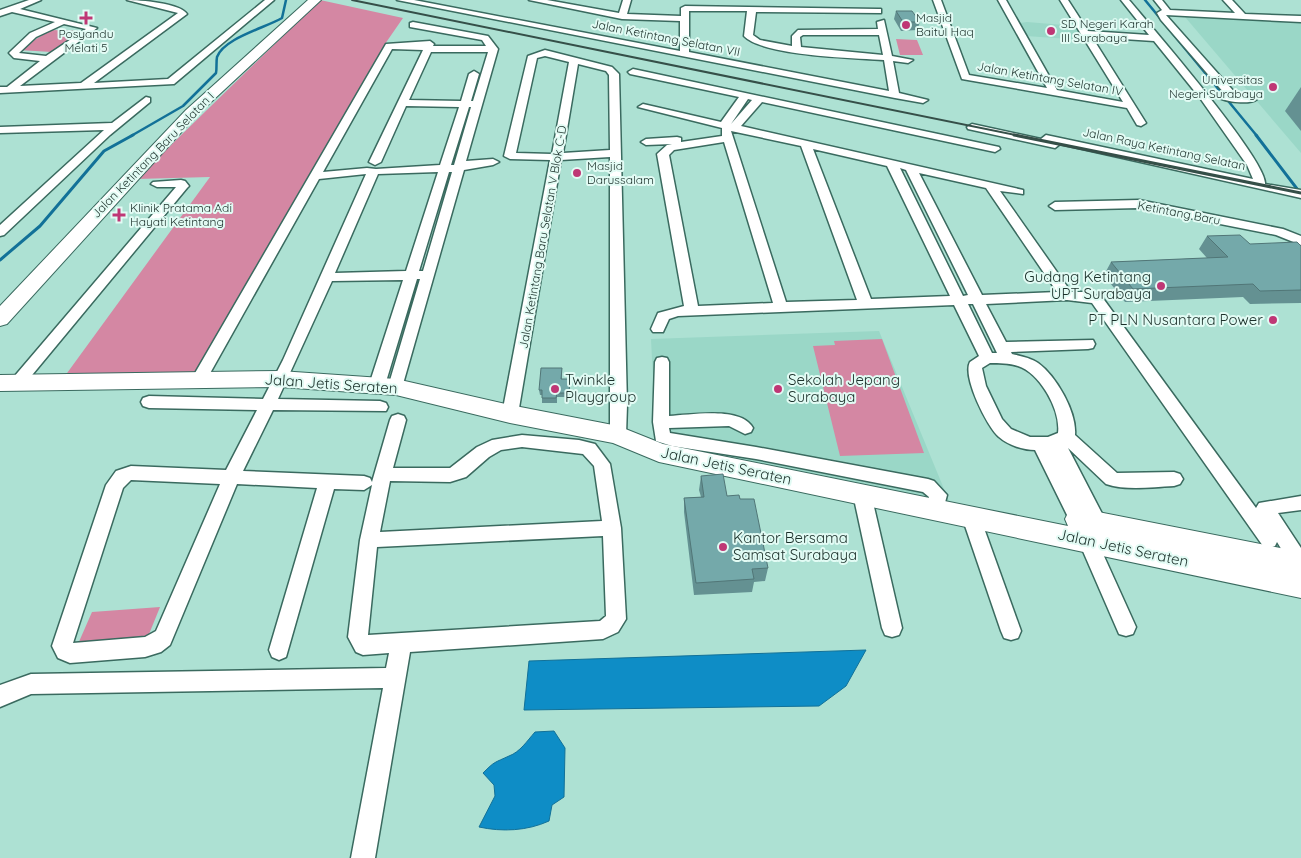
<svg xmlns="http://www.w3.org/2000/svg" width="1301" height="858" viewBox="0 0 1301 858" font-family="Quicksand,sans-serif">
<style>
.built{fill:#9ad7c7}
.green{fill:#d487a3}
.water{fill:#0e8dc6;stroke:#127198}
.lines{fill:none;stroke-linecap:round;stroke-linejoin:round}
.stream-far1{stroke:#127198;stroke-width:2.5}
.stream{stroke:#127198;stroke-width:3}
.street-casing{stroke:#3a6a5f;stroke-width:3}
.secondary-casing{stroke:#3a6a5f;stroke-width:2}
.street{fill:#fff;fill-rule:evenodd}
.secondary{fill:#fff;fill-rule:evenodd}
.rail-far1{stroke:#354f48;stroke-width:2}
.rail{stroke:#354f48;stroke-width:3}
.wall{fill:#649192}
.building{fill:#74a9aa;stroke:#517677}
.poi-dot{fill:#bf3775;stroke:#e2fbf4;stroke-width:2}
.labels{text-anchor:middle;stroke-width:4;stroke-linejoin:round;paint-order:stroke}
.far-poi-label{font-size:12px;fill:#1c312b;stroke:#e2fbf4;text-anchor:start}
.far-street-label{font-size:12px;fill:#1c312b;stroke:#e2fbf4}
.poi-label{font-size:15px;fill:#1c312b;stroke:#e2fbf4;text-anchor:start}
.street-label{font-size:15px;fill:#1c312b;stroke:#e2fbf4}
</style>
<rect width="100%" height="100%" fill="#ade1d3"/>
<g class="built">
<path d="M1185,17l116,4v132z"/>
<path d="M1027,22l49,4 8,14 -58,-4 -6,-13z"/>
<path d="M879,331l72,175 -158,-33 -137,-34 -5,-100z"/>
</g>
<g class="green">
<path d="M320,0l83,18 -18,26 1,3 -190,327 -134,6 148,-203 -74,2z"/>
<path d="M51,30l31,1 -30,21 -34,-2z"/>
<path d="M896,39l21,1 6,15h-23z"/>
<path d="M882,339l42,114 -84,3 -27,-110 22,-1 -1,-4z"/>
<path d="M160,607l-13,32 -69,5 14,-32z"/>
</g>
<g class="water">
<path d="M866,650l-20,36 -27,20 -295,4 5,-49z"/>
<path d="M554,731l11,17 -1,49 -12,8 -3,16c-22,10 -47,11 -70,6l16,-31 -1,-11 -11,-12c12,-12 11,-10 26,-17 11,-4 18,-15 26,-24z"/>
</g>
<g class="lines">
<g class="stream-far1">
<path d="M1145,0l112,136"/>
<path d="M131,136l52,-30 33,-33c1,-5 0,-11 1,-16 7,-19 48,-29 65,-39l4,-18"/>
</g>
<g class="stream">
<path d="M1256,135l45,59"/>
<path d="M0,260l40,-34 64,-75 29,-16"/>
</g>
<g class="street-casing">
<g id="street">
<path d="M29,0h12l-21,9 77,19 -77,58 61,-3 97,-70 -51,-13c13,0 53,3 60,14l-93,69 74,-4 97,-79h9l-100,84 -174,9v-6h7l33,-26 -26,-3 -5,-5 2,-2 19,-18 25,-11 -43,-10 -12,4v-6zM64,24l22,5 -40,27 -27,-3 17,-16z"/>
<path d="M397,0h17l266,51v-30l-58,-2 -93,-19h18l72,13 4,-13h8l-4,14 54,2v-8l4,-2 193,3h3v4l-125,-1 -3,23 7,5 32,6v-10l6,-6 80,-1 -1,-7 7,-2 8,36 21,4 -5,3 -15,-2 6,32 29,7 -5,3 -28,-5zM689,11h58l-3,25c19,20 110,22 140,24l5,31 -200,-39zM803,35h76l4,20 -82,-8 -1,-10z"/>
<path d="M933,0h8l28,75 78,13 -49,-88h8l51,90 66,12 -63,-102h8l20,31 61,4 -28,-35h8c21,25 139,161 136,184l36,6v8l-241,-54 -5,4 -87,-19 -1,-2 5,-3 69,15 5,-4 207,44 -6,-14 -47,-67 -46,-57 -62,-4 54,86 -5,3 -4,-1 -10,-17 -165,-29z"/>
<path d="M1154,0h8l8,10 65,3 -12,-13h9l13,14 56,2v6l-135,-7 71,80 15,1 5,3c-7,6 -32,3 -39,-2l7,-3 -64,-74 -4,-7 5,-3z"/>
<path d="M413,22l75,14 10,13 -32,112 27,-2 6,3 -6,3 -29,5 -63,221h-10l-3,-4 32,-108h-3l-32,106 -3,4h-10l-3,-4 34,-105 -71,1 -54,118 102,2 6,2 2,4 -2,4 -113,-1 -30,61 121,5 6,2 2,4 18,-62 2,-4 6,-2 6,2 2,4 -13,48h57l27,-21 15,-7 30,-5 57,5 16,4 15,20 11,64 5,91 -8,13 -15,7 -193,13 -35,206h-24l32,-170 -352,6 -31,13v-22l31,-11 355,-6 3,-15 -26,2 -7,-3 -8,-15 12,-97 12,-55 -8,5 -30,-1 -48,168 -7,3 -7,-3 -3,-7 48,-162 -80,-4 -67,161 -9,7 -16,5 -75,6 -12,-5 -6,-12 54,-161 10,-14 15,-5 95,4 31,-60 -108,-2 -6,-2 -2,-4 2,-4 6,-2 114,3 20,-39 83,-186 -47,5 -115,205h-10l-3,-4 195,-336 44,-3 4,3 -1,2h53l-4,-6 -72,-13v-4zM392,49l31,1 -54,112 6,3 6,-3 25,-56 53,1 -19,58 -64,4 -9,-1 -44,4zM431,52h57l-15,49h-2l8,-27 -5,-3 -5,3 -8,27 -52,-1zM469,107h2l-17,58h-3zM438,172l-32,99 -71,2 43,-99zM449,172h3l-29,99h-4zM522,447l61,7 11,12 8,55 -222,11 10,-51 60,1 16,-5 23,-20 12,-7zM131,480l89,4 -64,147 -11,6 -72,6 50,-155zM603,536l3,80 -6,5 -232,14 9,-88z"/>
<path d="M545,50l67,17 7,7 8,331 -1,30 -2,4 -6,2 -6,-2 -2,-4v-278l-49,3 -43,254 -2,4h-12l-2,-4 48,-254 -40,-1 -6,-3 24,-100zM545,56l24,6 -17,92 -36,-1 21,-95zM578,64l28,7 3,4 1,75 -47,3z"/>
<path d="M633,69l366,78 1,2 -5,3 -233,-50 -21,24 282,64v4l-23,-3 71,101h12l19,5 154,211 3,-5 42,-7v14l-23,3 23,35v24l-7,-2 -17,-28 -2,4 -6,2 -6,-2 -171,-243 -25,-3 -81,4 20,38 87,-2 2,4 -2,4 -5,1 -77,3 1,2c9,2 19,4 26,9 18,13 39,49 37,72l42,38 57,-1 6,2 3,5 -3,5 -6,2c-22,1 -47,5 -68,-2l-38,-36 42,81 -3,5 -6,3 -6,-3 -6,-11 47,104 -3,7 -7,2 -7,-2 -50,-115 -34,-69c-12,0 -27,-5 -36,-13 -12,-10 -37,-61 -29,-75l9,-6 -25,-51 -276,11 -9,3 -6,13h-10l-2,-3 7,-16 26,-7 -27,-152 10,-9 5,-1 -26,1 -5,-3 5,-3 31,-2 4,1v4l41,-6v-8l-84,-21 5,-3 78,18 18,-25 -109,-23 -2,-2zM748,99l4,1 -21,24zM731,131l70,15 56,154 -71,2zM724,142l49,161 -75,3 -29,-151 5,-5zM813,149l74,17 63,130 -79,3zM900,168l6,2 62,125 -5,1zM919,173l67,15 71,104 -75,3zM968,304h5l24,49h-5zM990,363c9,0 19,0 28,3 22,7 43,44 40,67l-10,4h-18l-19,-8 -9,-10 -16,-33 -4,-18z"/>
<path d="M146,97l4,1v4l-40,33 -106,100 -4,1v-11l104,-95 -104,3v-6l112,-4z"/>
<path d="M181,180l4,1 4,5 -2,2 -164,198h-10l-3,-4 3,-4 163,-191h-19l-6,-3 2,-2z"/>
<path d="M1139,200l144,29 18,7v9l-25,-10 -137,-27 -84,2 -6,-4 6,-4z"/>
<path d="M662,357l5,1 2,4v54c22,-1 72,-10 84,12l-2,4 -6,2 -16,-8 -60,2 1,5 86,14 172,32 6,2 13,14 -5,19 -6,2 -6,-2 -3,-5 2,-12 -6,-5 -167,-33 -84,-13 -16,-5 -3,-19 2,-60 2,-4z"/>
<path d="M862,487l6,2 3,5 31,134 -3,7 -7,2 -7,-2 -3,-7 -29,-134 3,-5z"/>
<path d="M971,510l6,2 3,5 41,114 -3,7 -7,2 -7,-2 -3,-7 -39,-114 3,-5z"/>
</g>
</g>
<g class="secondary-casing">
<g id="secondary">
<path d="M308,0h13l-125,116 -189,208 -7,2v-20l186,-196z"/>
<path d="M280,371l116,8 114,26 108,21 45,18 405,82 -3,-7 4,-8 9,-3 223,44v46l-642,-136 -46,-19 -103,-20 -114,-28 -116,-8 -280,4v-16z"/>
</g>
</g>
<use href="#street" class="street"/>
<use href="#secondary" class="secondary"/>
<path class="rail-far1" d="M352,0l668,136"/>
<path class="rail" d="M1014,135l287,58"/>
</g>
<g class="wall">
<path d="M896,11l24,11 -3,8 -16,1 -7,-12z"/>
<path d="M1301,87v44l-16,-20z"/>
<path d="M1207,236l43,8 51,2v57l-51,1 -7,-7 -118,5 -21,-27 7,-13 96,-4 -8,-9z"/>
<path d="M562,368v11h8v5l-1,13h-12v6h-15v-8h-2l-1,-5z"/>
<path d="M701,476l26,20 41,72 -3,13 -11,1 -2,10 -58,3 -10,-83v-14l17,-1 -2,-7z"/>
</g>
<g class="building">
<path d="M896,11h16l8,11h-17z"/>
<path d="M1240,235l10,9 47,-2 4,4v44l-41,1 -7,-7 -120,5 -22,-27 117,-5 -21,-21z"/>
<path d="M541,368h21l-1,11h9l-1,14h-12l-1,5h-14v-8h-3z"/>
<path d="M723,474l4,22 12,-1 1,4h14l14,69 -16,1 2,10 -58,4 -12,-85 20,-1 -3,-21z"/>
</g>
<g class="poi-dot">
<path d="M83.5 10.5h5v5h5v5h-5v5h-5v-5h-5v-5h5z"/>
<circle cx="906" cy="25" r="5"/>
<circle cx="1051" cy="31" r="5"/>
<circle cx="1273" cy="87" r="5"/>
<circle cx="577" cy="173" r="5"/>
<path d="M116.5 207.5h5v5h5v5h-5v5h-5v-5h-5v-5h5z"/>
<circle cx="1161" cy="286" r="5"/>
<circle cx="1273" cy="320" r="5"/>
<circle cx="555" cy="389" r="5"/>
<circle cx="778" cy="389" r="5"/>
<circle cx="723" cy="547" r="5"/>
</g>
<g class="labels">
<g class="far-poi-label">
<text x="916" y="22">Masjid<tspan x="916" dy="14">Baitul Haq</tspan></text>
<text x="1061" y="28">SD Negeri Karah<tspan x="1061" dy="14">III Surabaya</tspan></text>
<text x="86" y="38" text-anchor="middle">Posyandu<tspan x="86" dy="14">Melati 5</tspan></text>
<text x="1263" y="84" text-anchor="end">Universitas<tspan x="1263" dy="14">Negeri Surabaya</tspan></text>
<text x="587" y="170">Masjid<tspan x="587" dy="14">Darussalam</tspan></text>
<text x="130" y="212">Klinik Pratama Adi<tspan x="130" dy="14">Hayati Ketintang</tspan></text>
</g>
<g class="far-street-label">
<text transform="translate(666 38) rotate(11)" y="4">Jalan Ketintang Selatan VII</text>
<text transform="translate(1050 79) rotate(10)" y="4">Jalan Ketintang Selatan IV</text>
<text transform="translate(1164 149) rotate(12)" y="4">Jalan Raya Ketintang Selatan</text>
<text transform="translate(153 155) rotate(-46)" y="4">Jalan Ketintang Baru Selatan I</text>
<text transform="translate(1179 213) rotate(11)" y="4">Ketintang Baru</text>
<text transform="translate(543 237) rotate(-80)" y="4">Jalan Ketintang Baru Selatan V Blok C-D</text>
</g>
<g class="poi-label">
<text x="1151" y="282" text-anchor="end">Gudang Ketintang<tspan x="1151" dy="17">UPT Surabaya</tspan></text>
<text x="1263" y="325" text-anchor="end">PT PLN Nusantara Power</text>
<text x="565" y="385">Twinkle<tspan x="565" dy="17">Playgroup</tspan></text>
<text x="788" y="385">Sekolah Jepang<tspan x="788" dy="17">Surabaya</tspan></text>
<text x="733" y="543">Kantor Bersama<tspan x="733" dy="17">Samsat Surabaya</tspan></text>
</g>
<g class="street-label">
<text transform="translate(331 384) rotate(4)" y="5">Jalan Jetis Seraten</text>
<text transform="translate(726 466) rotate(12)" y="5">Jalan Jetis Seraten</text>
<text transform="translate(1123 548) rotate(12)" y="5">Jalan Jetis Seraten</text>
</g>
</g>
</svg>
